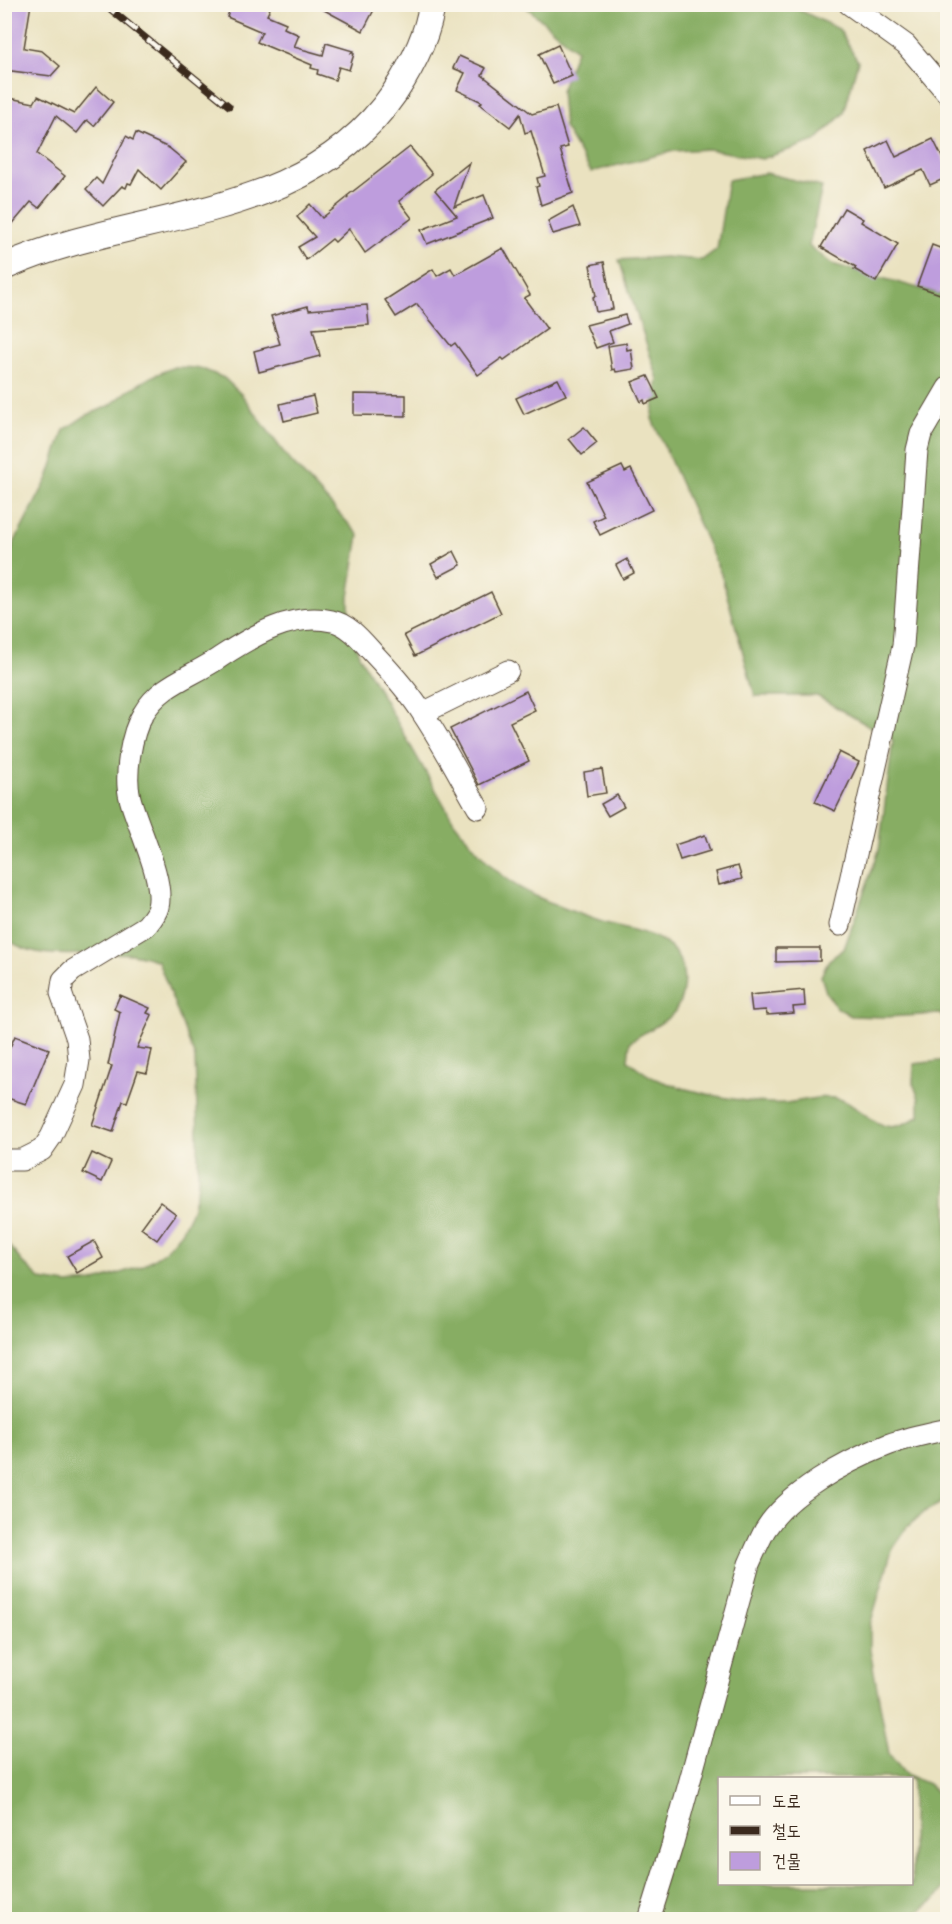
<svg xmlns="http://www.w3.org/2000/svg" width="952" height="1924" viewBox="0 0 952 1924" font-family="'Gochi Hand','Poor Story',sans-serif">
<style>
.forest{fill:#87ad63;stroke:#616c40;stroke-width:1.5;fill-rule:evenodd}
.building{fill:#be9ddd}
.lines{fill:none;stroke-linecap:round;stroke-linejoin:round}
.minor-casing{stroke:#554636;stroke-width:23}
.tertiary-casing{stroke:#554636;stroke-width:28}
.minor{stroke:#fff;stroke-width:21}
.tertiary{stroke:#fff;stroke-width:26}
.rail-casing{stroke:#3b2a1e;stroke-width:7}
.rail{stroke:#fbf7ec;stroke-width:4.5;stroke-dasharray:14;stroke-linecap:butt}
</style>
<rect width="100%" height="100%" fill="#fbf7ec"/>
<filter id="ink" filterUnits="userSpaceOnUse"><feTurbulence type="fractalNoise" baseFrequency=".0167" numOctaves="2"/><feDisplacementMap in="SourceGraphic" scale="12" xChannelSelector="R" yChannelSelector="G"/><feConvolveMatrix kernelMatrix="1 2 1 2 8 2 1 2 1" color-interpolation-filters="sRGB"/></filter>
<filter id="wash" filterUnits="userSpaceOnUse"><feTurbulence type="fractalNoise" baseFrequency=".008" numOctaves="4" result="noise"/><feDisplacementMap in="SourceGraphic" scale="24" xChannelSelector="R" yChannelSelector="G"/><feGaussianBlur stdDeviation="1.35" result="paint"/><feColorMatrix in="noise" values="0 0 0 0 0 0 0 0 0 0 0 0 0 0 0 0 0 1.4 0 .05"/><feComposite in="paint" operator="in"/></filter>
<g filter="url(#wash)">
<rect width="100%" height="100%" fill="#eae2c0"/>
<g class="forest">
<path d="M524,5h265l50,24 19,32 -14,52 -29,28 -53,18 -54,-10 -34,2 -83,21 -27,-45 -3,-36 15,-41z"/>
<path d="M766,173l56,14 -13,59 23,18 115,32v725l-7,-7 -54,3 -35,-1 -15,-9 -10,-15 -5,-16 8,-16 15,-11 35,-99 14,-110 -76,-44h-62l-34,-122 -69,-155 6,-40 -39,-119 46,-3 37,3 15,-11 11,-69z"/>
<path d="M174,367l26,1 24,10 18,17 45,62 72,78 -10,62v30l10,28 95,167c19,24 41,52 68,67 23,13 51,23 77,32 32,11 76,10 84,50 2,14 0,28 -8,40 -10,13 -32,21 -45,31l-2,18c10,8 19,16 30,20 31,12 94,25 126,23 18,-1 37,-9 55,-4 5,1 11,5 15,8 28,18 33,29 65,9v-17l-6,-16 1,-19 33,-4v440l-21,11 -19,16 -14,20 -23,78v25l19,104 16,20 23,10 19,19 1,4 -1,76 -12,17 -28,20 -902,-1 -1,-680 18,23 19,18 26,4 26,-2 49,-16 22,-14 17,-20 11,-22 6,-25v-50l-3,-77 -37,-97c-8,-3 -18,-6 -27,-7 -38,-4 -96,11 -126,-17l-1,-354 9,-38 35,-67 16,-48 21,-14 24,-10 20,-16 22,-13zM720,1778h192v106h-192z"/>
</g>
<g id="blocks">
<g class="building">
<path d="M4,4h27l-7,44 18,3 18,15 -9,10 -47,-6z"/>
<path d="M232,4h40l-5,11 19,8 -2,5 15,7 -5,12 29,8 3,-12 27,8 -2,2 3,1 -5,16 -10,-3 -4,13 -18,-6 1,-4 -7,-2 1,-3 -55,-23 5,-10 -35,-15z"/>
<path d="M313,4h64l-14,27z"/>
<path d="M558,45l14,31 -19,8 -14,-30z"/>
<path d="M459,56l27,12 -4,7 50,39 24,-7 12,40 -8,2 13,44 -32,12 -5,-18 3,-1 -2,-8 8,-2 -14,-45 -6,2 -5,-19 -10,13 -30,-23 2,-2 -25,-12 8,-17 -12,-5z"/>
<path d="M96,87l17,15 -19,24 -7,-6 -10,13 -21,-17 -19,38 28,22 -26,32 -8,-6 -27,32v-111l5,-25 25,5 4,-7 36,18z"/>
<path d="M136,133l33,15 17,14 -25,28 -22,-21 -8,15 -3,-1 -2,5 -4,-2 -19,20 -17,-17 10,-11 6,6 24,-48 7,4z"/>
<path d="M933,139l15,30v8l-18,8 -7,-15 -39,18 -17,-37 21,-11 8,17z"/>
<path d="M410,147l22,27 -33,27 13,17 -47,35 -16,-24 -14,13 -3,-3 -26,21 -8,-13 17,-10 -18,-20 13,-13 12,14 26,-21 -1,-1z"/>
<path d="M469,163l-15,44 30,-12 9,23 -66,26 -6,-14 36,-14 -22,-26z"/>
<path d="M573,207l7,19 -27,8 -5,-13z"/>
<path d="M844,208l19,11 -2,3 37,22 -22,38 -22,-13 2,-2 -35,-20z"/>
<path d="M932,245l16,6v23l-8,20 -23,-8z"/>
<path d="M503,248l27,47 -6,3 23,31 -43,31 -2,-2 -24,17 -23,-32 -4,3 -34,-42 -21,13 -11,-17 48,-31 4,7 14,-8 4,7z"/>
<path d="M604,262l9,47 -17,3 -3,-15 3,-1 -6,-31z"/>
<path d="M367,305l2,20 -56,4 7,27 -61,16 -5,-21 26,-7 -9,-28 37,-10 1,4z"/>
<path d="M625,315l3,9 -19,7 4,11 -17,6 -10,-23z"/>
<path d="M626,343l1,7 4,-1 3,20 -18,3 -1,-3 -3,1 -4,-24z"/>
<path d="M648,376l11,22 -14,6 -1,-4 -3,2 -9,-20z"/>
<path d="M558,379l8,16 -42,19 -8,-16z"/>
<path d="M354,394l52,1v21l-52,-1z"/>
<path d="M313,396l4,17 -33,8 -4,-17z"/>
<path d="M584,427l13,16 -15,12 -13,-16z"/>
<path d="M622,466l3,6 6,-3 21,41 -52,25 -7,-14 11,-5 -17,-34z"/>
<path d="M454,551l7,14 -23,12 -7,-13z"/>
<path d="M627,559l7,14 -11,6 -7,-14z"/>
<path d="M491,592l10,21 -86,43 -11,-21z"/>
<path d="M526,691l9,19 -25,12 19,39 -50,24 -29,-56z"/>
<path d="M839,752l20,10 -24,49 -20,-9z"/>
<path d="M602,769l4,24 -19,3 -3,-24z"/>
<path d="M617,795l7,12 -16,9 -7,-12z"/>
<path d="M705,835l5,16 -30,9 -5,-15z"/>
<path d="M738,866l4,13 -23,6 -3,-13z"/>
<path d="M776,948h44v13l-44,1z"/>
<path d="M804,990l1,16 -12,1 1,6 -27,2 -1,-5 -14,1 -2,-16z"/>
<path d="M120,995l30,13 -3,5 5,2 -15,33 15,2 -5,23 -9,-2 -11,31 -4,-1 -10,31 -21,-7 20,-59 -4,-1 12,-53 -6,-3z"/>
<path d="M15,1036l34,13 -23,55 -22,-7v-36z"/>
<path d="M92,1153l19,9 -9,20 -19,-9z"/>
<path d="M160,1202l16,12 -19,26 -16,-12z"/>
<path d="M94,1241l9,17 -26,15 -10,-17z"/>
</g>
</g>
</g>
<g filter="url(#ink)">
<use href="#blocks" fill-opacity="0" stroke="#554636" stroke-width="1.5"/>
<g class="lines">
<g class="minor-casing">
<g id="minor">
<path d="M849,4l57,41 42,49"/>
<path d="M423,713l85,-42"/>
<path d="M840,925l63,-279 14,-196 4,-16 27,-46"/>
<path d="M4,1160h18l20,-10 9,-13 24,-52 4,-25 -2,-21 -16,-46 2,-13 9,-9 74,-45c5,-6 10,-11 12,-19 7,-27 -21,-81 -28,-109 -6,-22 1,-65 13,-84 19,-32 50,-37 79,-58 32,-21 71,-44 110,-35 17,3 31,21 42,33 18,19 35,38 49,60 20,30 37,63 55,94"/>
<path d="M649,1920l23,-74 77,-282c5,-11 10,-23 16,-34 23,-37 80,-68 120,-84 19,-8 42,-12 63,-17"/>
</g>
</g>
<g class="tertiary-casing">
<path id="tertiary" d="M4,267c133,-60 299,-41 391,-175 17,-26 33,-56 37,-88"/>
</g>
<use href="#minor" class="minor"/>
<use href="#tertiary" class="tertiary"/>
<g class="rail-casing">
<path id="rail" d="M104,4l125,102"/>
</g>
<use href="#rail" class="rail"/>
</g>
</g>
<rect width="952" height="1924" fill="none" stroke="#fbf7ec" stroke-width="24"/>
<rect x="718" y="1777" width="195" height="108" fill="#fbf7ec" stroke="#aea59a" stroke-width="1.5"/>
<rect x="730" y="1796" width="30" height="9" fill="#ffffff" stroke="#aea59a" stroke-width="1.5"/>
<text x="772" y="1807" font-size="18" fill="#3b2a1e">도로</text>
<rect x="730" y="1826" width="30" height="9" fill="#3b2a1e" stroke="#aea59a" stroke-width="1.5"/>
<text x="772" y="1837" font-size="18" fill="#3b2a1e">철도</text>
<rect x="730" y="1852" width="30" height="18" fill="#be9ddd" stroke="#aea59a" stroke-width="1.5"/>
<text x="772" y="1867" font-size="18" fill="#3b2a1e">건물</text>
</svg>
